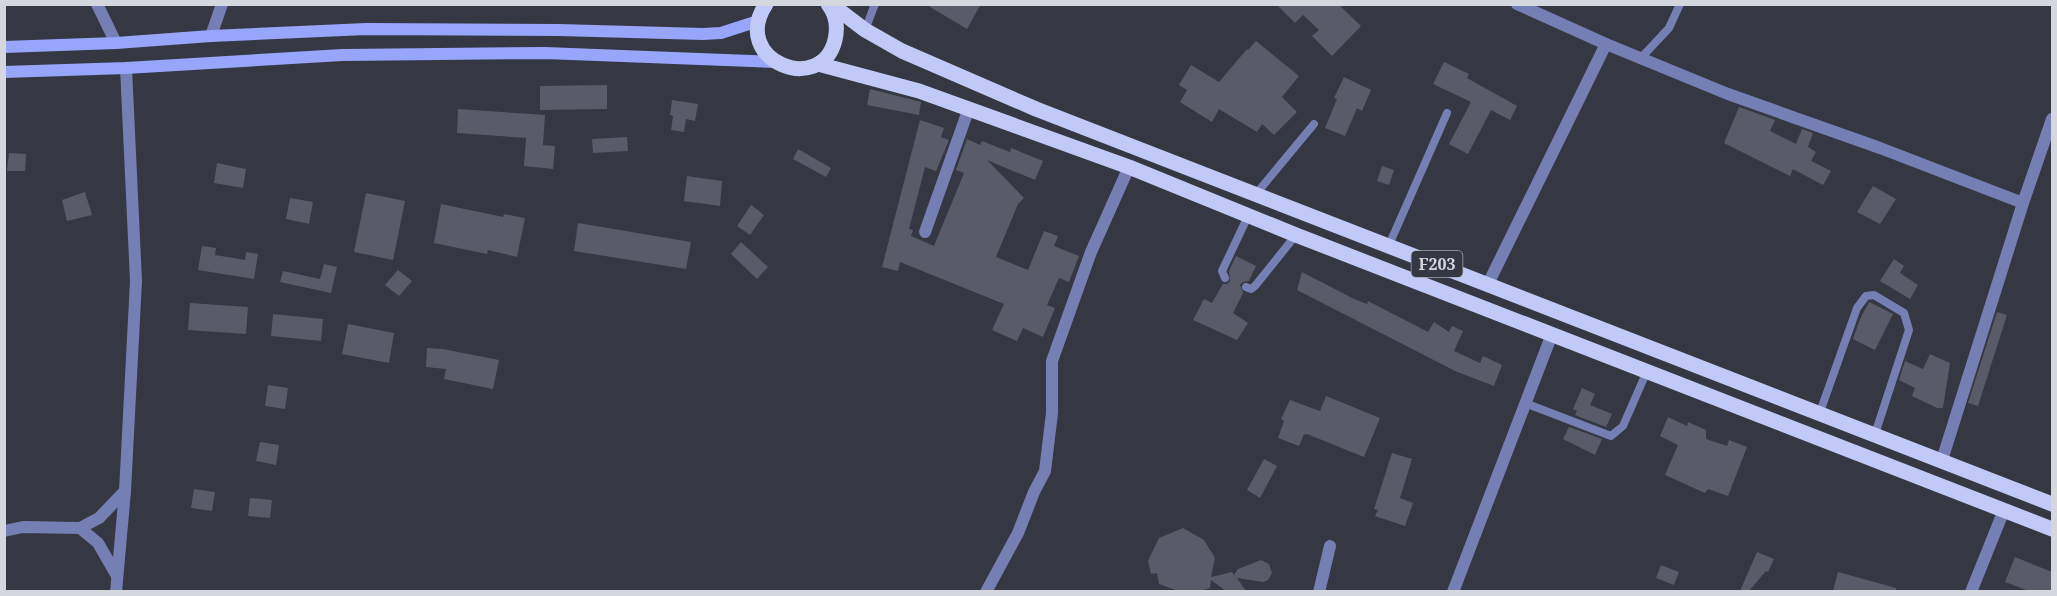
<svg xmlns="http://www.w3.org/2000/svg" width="2057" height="596" viewBox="0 0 2057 596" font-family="'Noto Serif',serif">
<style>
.building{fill:#595c68}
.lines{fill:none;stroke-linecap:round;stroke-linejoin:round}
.service{stroke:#757fb4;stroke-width:8}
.minor{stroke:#757fb4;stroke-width:12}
.secondary{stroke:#97a6fa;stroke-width:12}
.primary{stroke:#c1caf6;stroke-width:15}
.labels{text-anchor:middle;stroke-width:5;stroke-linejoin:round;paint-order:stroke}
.shield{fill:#353742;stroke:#a5a7af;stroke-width:1.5}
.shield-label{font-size:16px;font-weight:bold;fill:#d5d7de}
</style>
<rect width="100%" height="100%" fill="#353742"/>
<g class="building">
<path d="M925,4h56l-14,25z"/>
<path d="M1276,4h62l23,22 -29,30 -20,-20 7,-6 -16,-15 -8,8z"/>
<path d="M1256,41l43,35 -17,21 15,15 -23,23 -12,-11 -5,8 -38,-23 -7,13 -32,-20 7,-12 -8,-5 12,-20 28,17 28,-33 1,1z"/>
<path d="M1444,62l25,12 -2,4 50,28 -7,14 -19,-10 -23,44 -19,-10 22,-42 -38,-18z"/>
<path d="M1344,77l27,13 -9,21 -5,-3 -12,28 -20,-8 12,-29 -3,-1z"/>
<path d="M607,85v24l-67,1v-24z"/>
<path d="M870,89l51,13 -2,13 -52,-10z"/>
<path d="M672,100l26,4 -3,17 -9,-2 -2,13 -13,-2 2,-14 -3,-1z"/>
<path d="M1739,107l36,13 -5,11 26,13 6,-15 11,4 -5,14 8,5 -5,9 20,10 -8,14 -30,-16 -3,7 -66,-33z"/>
<path d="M458,109l87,6 -2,30 12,1 -2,23 -29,-3 2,-28 -69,-5z"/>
<path d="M920,120l24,8 -3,9 8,3 -13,31 -11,-4 -16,62 4,1 -2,6 23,10 30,-73 -8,-3 11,-31 13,6 2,-4 28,11 1,-4 32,13 -8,19 -48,-20 37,38 -6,6 -22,53 32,13 16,-39 14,5 -4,10 25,10 -10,26 -10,-4 -12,27 8,3 -12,29 -20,-9 -6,13 -25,-11 12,-26 -104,-42 -2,9 -16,-4z"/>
<path d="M627,137l1,14 -35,2 -1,-14z"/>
<path d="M798,149l33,19 -5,9 -33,-18z"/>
<path d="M9,153l17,1 -1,17h-18z"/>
<path d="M217,163l29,6 -3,19 -29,-5z"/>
<path d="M1382,166l12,4 -5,15 -12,-4z"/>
<path d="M687,176l35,5 -2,25 -36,-5z"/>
<path d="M1873,186l23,13 -16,25 -23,-12z"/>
<path d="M85,192l7,23 -25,6 -5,-21z"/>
<path d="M366,193l39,8 -12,59 -39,-8z"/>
<path d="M290,198l23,4 -4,22 -23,-5z"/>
<path d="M441,204l62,13 1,-3 21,4 -8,39 -29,-7 -1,4 -53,-11z"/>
<path d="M751,205l13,10 -14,20 -13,-9z"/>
<path d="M578,223l113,19 -5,27 -112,-18z"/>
<path d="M741,242l27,25 -11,12 -26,-25z"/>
<path d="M202,246l14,2 -1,7 30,5 1,-8 12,2 -4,25 -56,-9z"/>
<path d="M1236,256l20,10 -7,15 -6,1 -3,3 3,8 -10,20 15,10 -11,17 -44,-20 11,-21 8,4 11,-19h4l3,-3 -1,-10z"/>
<path d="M1894,259l10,7 -4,7 18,12 -8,14 -30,-18z"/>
<path d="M324,264l13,3 -6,26 -51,-11 3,-11 37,8z"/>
<path d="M398,270l14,11 -13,15 -14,-11z"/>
<path d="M1302,272l52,27 13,5 1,-3 60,31 6,-10 15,10 3,-6 11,5 -9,20 26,12 3,-7 19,9 -8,21 -39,-15 -158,-81z"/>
<path d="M1869,302l24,12 -18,36 -22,-11 7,-20z"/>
<path d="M190,303l58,4 -2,27 -58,-4z"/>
<path d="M1997,312l10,3 -29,91 -10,-3z"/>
<path d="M273,314l50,5 -2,22 -50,-5z"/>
<path d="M348,324l46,9 -5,30 -47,-9z"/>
<path d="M427,348l16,1 56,11 -6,29 -49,-10 2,-10 -20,-2z"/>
<path d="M1930,354l20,9 -7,45h-6l-25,-12 3,-8 -16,-8 6,-19 18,8z"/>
<path d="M268,385l20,3 -3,21 -20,-3z"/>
<path d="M1582,388l13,6 -5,11 22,9 -6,13 -31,-12 2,-4 -4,-2z"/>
<path d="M1326,396l54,22 -16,39 -57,-23 -1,1 -2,-1 -5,12 -21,-8 6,-17 -3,-2 9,-19 30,11z"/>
<path d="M1668,417l19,9 1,-4 18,8v9l21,7 2,-6 18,7 -19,49 -20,-7 -3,4 -40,-18 13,-30 -18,-9z"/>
<path d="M1569,427l33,12 -7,16 -32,-16z"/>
<path d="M260,442l19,3 -3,20 -20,-4z"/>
<path d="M1392,453l20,6 -12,39 13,5 -8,23 -30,-10 3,-6 -4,-1z"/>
<path d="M1264,459l13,7 -17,32 -13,-8z"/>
<path d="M194,489l21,3 -3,19 -21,-3z"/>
<path d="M250,498l22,2 -2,18 -22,-2z"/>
<path d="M1183,528l21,12 11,18 -4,19 21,-5 2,3 4,-6 23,-9 8,4 3,9 -4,7 -5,2 -26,-4 9,13h-20l-15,-11 -1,8 -10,3h-22l-19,-7 -2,-11 -6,1 -3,-13 11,-23z"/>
<path d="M1757,552l17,7 -6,13 -2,-1 -17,20h-9z"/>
<path d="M2015,557l37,15v19h-23l-24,-9z"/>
<path d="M1661,565l18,7 -5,13 -18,-7z"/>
<path d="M1838,572l58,16v3h-63z"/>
</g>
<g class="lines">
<g class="service">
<path d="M865,30l10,-26"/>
<path d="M1641,58l28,-30 11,-24"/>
<path d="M1256,194l58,-70"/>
<path d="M1389,245l58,-132"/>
<path d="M1225,278l-3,-7 26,-55"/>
<path d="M1246,287l5,2 4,-3 41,-51"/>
<path d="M1525,403l86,33 12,-10 24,-55"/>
<path d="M1820,412l37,-104 9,-12 8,-1 30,18 5,17 -34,104"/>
</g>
<g class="minor">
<path d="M97,4l19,39"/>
<path d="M211,36l11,-32"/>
<path d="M1606,44l122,50 152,54 143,55"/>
<path d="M925,232l44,-124"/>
<path d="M1488,284l118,-240 -89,-40"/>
<path d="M1942,460l81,-257 29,-84"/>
<path d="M80,528l18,15 19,33"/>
<path d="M4,531l19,-4 57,1 19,-10 26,-27"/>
<path d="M116,592l9,-101 11,-210 -10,-213"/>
<path d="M986,592l32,-59 16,-41 11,-21 7,-58v-52l39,-109 38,-85"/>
<path d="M1319,592l11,-46"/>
<path d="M1453,592l99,-258"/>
<path d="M1971,592l33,-82"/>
</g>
<g class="secondary">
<path d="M4,47l112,-4 95,-7 155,-7 193,1 144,4 18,-1 37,-12"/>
<path d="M4,72l122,-4 216,-13 203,-2 229,9"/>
</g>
<g class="primary">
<path d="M766,4c-37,56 55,93 69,36 3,-13 1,-26 -7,-36"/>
<path d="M831,4l34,26 37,21 134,58 1016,395"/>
<path d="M818,64l101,27 210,76 167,68 756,294"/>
</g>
</g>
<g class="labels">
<rect class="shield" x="1411.5" y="251" width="51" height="26" rx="4.5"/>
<g class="shield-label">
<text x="1437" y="270">F203</text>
</g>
</g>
<rect width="2057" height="596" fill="none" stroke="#d5d7de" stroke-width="12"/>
</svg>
